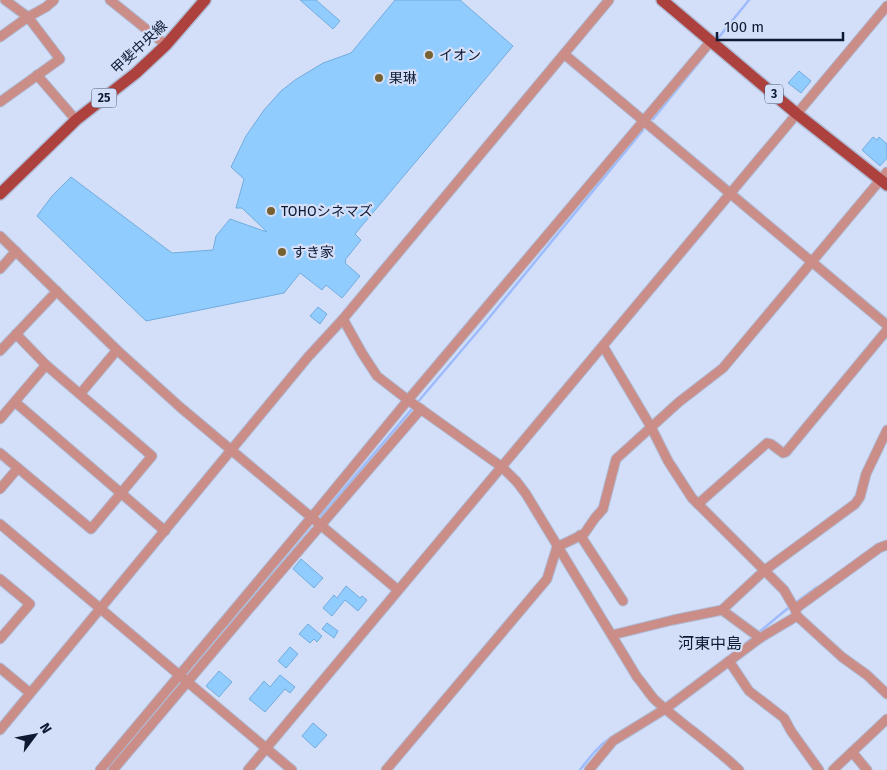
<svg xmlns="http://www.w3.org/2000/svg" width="887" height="770" viewBox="0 0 887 770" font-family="'Fira Sans','Noto Sans JP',sans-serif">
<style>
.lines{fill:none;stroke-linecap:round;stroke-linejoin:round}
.stream{stroke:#9dbbfd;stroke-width:2.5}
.building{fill:#91ccfe;stroke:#72acdd}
.minor-casing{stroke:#b0bbd5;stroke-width:11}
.major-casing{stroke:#b0bbd5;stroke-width:14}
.minor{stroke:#ca8d87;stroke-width:9}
.major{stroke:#ac413e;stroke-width:11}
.poi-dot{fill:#776131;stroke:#d3dff9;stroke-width:2}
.labels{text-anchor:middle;stroke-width:4.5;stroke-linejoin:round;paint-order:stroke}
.shield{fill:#d3dff9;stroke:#4a546c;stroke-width:1}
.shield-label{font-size:12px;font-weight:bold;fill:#0f1930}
.street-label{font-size:14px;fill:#0f1930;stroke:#d3dff9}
.poi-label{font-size:14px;fill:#0f1930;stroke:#d3dff9;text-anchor:start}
.quarter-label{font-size:16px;fill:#0f1930;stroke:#d3dff9}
</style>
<rect width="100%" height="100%" fill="#d3dff9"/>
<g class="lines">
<g class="stream">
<path d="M719,37l30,-37"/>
<path d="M653,119l51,-63"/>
<path d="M321,516l163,-192 159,-194"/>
<path d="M758,633l29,-24 30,-22"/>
<path d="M745,644l9,-8"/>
<path d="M188,674l124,-146"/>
<path d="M171,695l9,-11"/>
<path d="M580,770c9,-12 19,-25 32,-33"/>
</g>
</g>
<g class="building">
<path d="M300,0h16l24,21 -7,8z"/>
<path d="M395,0h65l53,46 -158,188 6,6 -16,20 1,1 -1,2 15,13 -18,22 -16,-13 -4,5 -22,-17 -16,20 -138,28 -109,-105 15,-20 19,-19 101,76 41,-3 3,-14 14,-17 37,13 -25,-24h-6l8,-29 -13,-12 15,-31 18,-26 17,-19 14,-11 28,-17 28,-10z"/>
<path d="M799,71l12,10 -10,12 -13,-10z"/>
<path d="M873,137l4,3 2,-3 8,7v14l-7,8 -18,-16z"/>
<path d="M318,307l9,7 -7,10 -10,-8z"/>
<path d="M301,559l22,19 -9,10 -21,-19z"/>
<path d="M346,586l14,12 2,-2 5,4 -9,11 -13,-11 -13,16 -9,-8 11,-13 3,3z"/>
<path d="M327,623l11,8 -4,7 -12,-9z"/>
<path d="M308,624l14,12 -5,6 -3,-3 -4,4 -11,-9z"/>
<path d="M290,647l8,7 -12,14 -8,-7z"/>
<path d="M219,671l13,11 -13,15 -13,-11z"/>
<path d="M280,675l15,12 -5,6 -5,-4 -20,23 -16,-13 15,-18 6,6z"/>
<path d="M313,723l14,12 -12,13 -13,-12z"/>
</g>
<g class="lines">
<g class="minor-casing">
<g id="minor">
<path d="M110,0l56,45"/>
<path d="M0,37l28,-20 18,-10 8,-7"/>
<path d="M564,54l323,271"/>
<path d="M37,75l39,45"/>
<path d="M0,102l60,-43 -32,-42 -23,-17"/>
<path d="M0,236l117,114 63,57 218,183"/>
<path d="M0,269l16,-18"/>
<path d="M343,319l19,34 15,23 31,24 94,67 15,15 9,12 111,183c6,7 11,15 17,22 27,25 58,45 85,71"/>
<path d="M603,346l48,81 17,34 24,37 92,92 11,19 2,7 45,41 25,18 20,19"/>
<path d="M0,351l57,-60"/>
<path d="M80,394l37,-44"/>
<path d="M15,402l150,129"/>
<path d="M0,419l46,-54"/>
<path d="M0,453l91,76 61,-73 -106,-91 -30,-31"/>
<path d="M0,489l18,-21"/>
<path d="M698,504l69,-61 4,1 12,9 3,-1 101,-122"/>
<path d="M0,524l292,246"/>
<path d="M580,535l43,66"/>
<path d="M0,579l30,25 -30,35"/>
<path d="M795,609l84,-61 8,-3"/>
<path d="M722,610l38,28"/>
<path d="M612,635l61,-15 49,-10 43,-40 90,-66 5,-7 6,-23 21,-44"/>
<path d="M729,661l20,30 35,27 7,13 28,39"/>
<path d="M0,668l30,25"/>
<path d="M0,730l308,-373 35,-38 266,-319"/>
<path d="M852,752l15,18"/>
<path d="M100,770l211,-252 97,-118 303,-359"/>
<path d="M113,770l164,-194 144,-167"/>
<path d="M248,770l639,-764"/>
<path d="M386,770l161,-191 10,-32 27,-13 11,-16 8,-9 13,-50 63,-57 44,-34 164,-196"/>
<path d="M589,770l24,-29 52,-32 95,-71 37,-22"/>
<path d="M833,770l54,-51"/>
</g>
</g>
<g class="major-casing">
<g id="major">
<path d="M662,0l135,114 90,71"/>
<path d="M0,194l76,-74 60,-47 30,-28 39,-45"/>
</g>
</g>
<use href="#minor" class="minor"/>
<use href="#major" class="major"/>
</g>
<g class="poi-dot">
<circle cx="429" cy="55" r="5"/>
<circle cx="379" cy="78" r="5"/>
<circle cx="271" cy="211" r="5"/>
<circle cx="282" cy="252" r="5"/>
</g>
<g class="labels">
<g class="shield">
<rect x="765" y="84.5" width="18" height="19" rx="4"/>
<rect x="91.5" y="88.5" width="25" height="19" rx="4"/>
</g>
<g class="shield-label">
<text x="774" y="98">3</text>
<text x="104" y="102">25</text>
</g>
<g class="street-label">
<text transform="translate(139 47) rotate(-43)" y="5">甲斐中央線</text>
</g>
<g class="poi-label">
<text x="439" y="60">イオン</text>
<text x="389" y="83">果琳</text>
<text x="281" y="216">TOHOシネマズ</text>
<text x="292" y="257">すき家</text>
</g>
<g class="quarter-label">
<text x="710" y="649">河東中島</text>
</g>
</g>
<g transform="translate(35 735) rotate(58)" stroke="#d3dff9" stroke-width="4" paint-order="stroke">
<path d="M0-4L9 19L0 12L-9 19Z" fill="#0f1930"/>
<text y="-8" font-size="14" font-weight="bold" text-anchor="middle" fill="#0f1930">N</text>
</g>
<path d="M717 32v8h126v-8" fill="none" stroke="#0f1930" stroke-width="2.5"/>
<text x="724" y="32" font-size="15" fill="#0f1930" stroke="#d3dff9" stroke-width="4" paint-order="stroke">100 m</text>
</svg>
